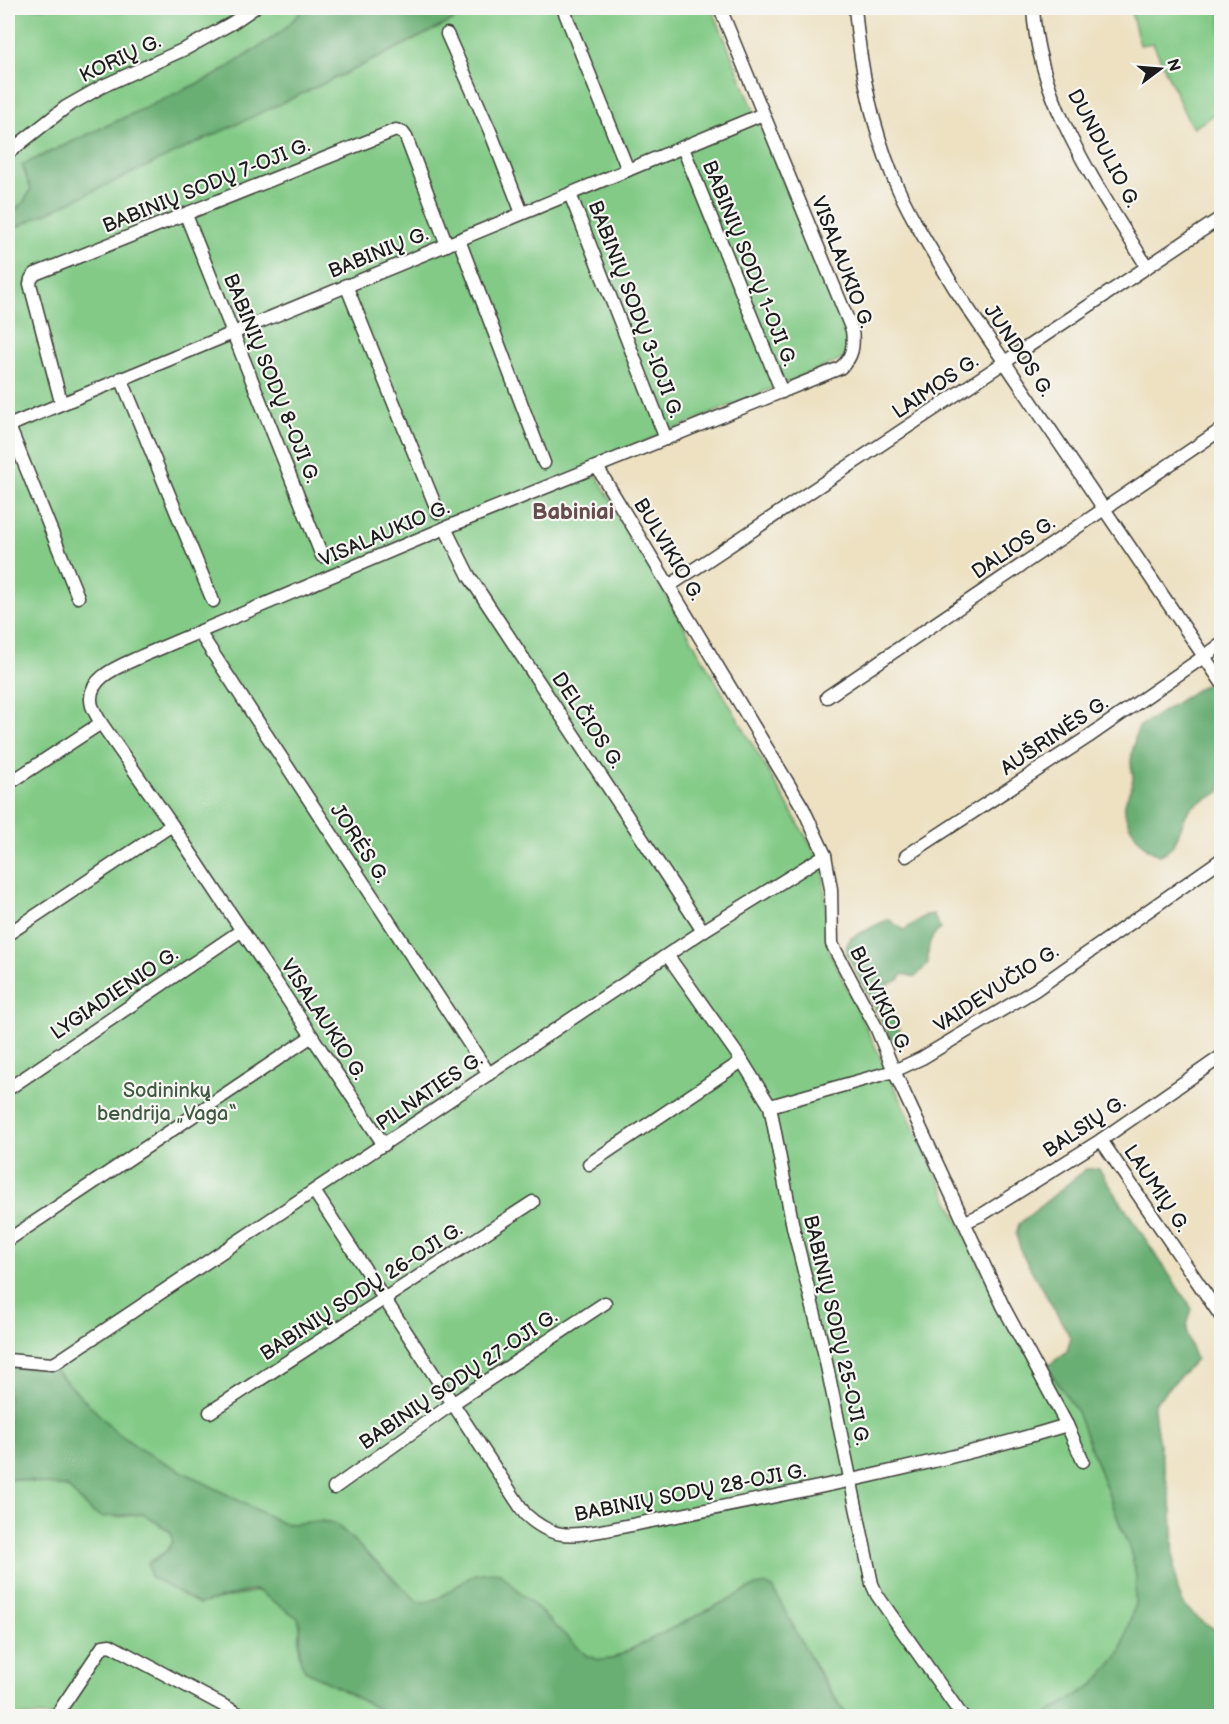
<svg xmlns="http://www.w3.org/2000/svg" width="1229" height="1724" viewBox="0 0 1229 1724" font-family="'Balsamiq Sans',sans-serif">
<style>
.green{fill:#82ca86;stroke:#4f7351;stroke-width:1.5}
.forest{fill:#69ae73;stroke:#426548;stroke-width:1.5}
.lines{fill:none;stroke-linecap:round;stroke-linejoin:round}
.minor-casing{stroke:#3b3a35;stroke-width:15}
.minor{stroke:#fff;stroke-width:12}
.labels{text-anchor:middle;stroke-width:4.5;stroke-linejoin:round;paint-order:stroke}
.street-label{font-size:20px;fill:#1c1c1c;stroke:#f6f6f2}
.park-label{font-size:20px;fill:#405941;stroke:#f6f6f2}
.quarter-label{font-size:22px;font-weight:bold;fill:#664d4c;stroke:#f6f6f2}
</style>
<rect width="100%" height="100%" fill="#f6f6f2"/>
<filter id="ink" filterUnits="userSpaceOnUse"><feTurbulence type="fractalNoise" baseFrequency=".0167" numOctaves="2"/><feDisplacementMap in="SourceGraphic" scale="12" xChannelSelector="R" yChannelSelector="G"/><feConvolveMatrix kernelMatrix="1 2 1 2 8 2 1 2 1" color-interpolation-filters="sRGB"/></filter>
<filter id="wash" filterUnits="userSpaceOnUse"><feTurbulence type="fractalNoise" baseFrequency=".008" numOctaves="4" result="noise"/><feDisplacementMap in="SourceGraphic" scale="24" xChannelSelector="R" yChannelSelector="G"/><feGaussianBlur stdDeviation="1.35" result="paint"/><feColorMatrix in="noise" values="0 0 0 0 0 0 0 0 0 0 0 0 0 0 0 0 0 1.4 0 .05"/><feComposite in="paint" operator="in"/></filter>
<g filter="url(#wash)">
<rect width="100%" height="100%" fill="#ede1c2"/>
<g class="green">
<path d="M8,8h297l-25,25 -62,41 -196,91 9,25 -8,13 -15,11z"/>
<path d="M478,8h234l135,329 -1,16 -5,7 -251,104 233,402 6,84 174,364 44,53 30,45 54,141 5,23 -1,28 -14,48 -26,32 -51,32h-197l-83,-131 -9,1 -143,73 -12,1 -13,-4 -112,-82c-17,11 -36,30 -57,28l-82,-78c-20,-8 -35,3 -54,-1l-140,-72 -27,-20 -61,-62 -46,-2v-1136l349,-163z"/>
<path d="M1130,8h91v101l-27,19 -6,-8 -35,-77 -13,2z"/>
<path d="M8,1478l59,9 24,25 26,5 26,-3 27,17 2,6v5l-6,9 -18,12 3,14 48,27 59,-13 40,27 2,6 -1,31 6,15 86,46h-383z"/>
</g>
<g class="forest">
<path d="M305,8h173l-121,60 -349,163v-17l15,-11 8,-13 -9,-25 196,-91 62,-41z"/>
<path d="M1207,685l5,2 9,11v93c-10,8 -23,9 -32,19 -11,15 -9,39 -30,45 -16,-5 -37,-34 -34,-51 2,-9 8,-18 8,-27 0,-5 -2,-10 -2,-14 0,-6 5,-32 8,-36l63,-41z"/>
<path d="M926,915h7l8,14c-14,8 -13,21 -13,35l-13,13 -12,-3 -4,6 -11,4 -4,10 19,44 -1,6 -6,1 -3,-2 -46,-89v-9l4,-7 37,-19 16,11z"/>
<path d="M1086,1169h13l93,140c-9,22 -5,29 4,50l-42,45c1,35 12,67 17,100 5,32 -2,68 11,97 5,10 29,29 39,30v85h-177l51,-32 26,-32 14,-48 1,-28 -5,-23 -54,-141 -30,-45 20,-16 4,-13 -49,-84 -6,-19 3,-11z"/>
<path d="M8,1367l46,2 61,62 28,20 139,72c19,4 35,-6 54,1l82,78c32,3 43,-36 82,-29l87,83 13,4 12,-1 143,-73 9,-1 9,3 49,92 25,36h-456l-86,-46c-11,-17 0,-35 -7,-52l-40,-27 -5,-1 -54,14 -48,-27 -3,-13 19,-13 5,-9v-5l-2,-6 -27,-17 -41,3 -11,-5 -24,-25 -59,-9z"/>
</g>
</g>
<g filter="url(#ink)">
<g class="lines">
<g class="minor-casing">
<g id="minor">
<path d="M563,8l65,162"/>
<path d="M855,8c5,57 16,115 38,169 16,39 40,75 62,112l267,394"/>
<path d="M1033,8c5,96 66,179 114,259"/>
<path d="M447,34l43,97 32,82"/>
<path d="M683,148l99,244"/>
<path d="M8,153l58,-46 37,-21 84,-38 45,-25 22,-15"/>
<path d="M570,194l96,245"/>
<path d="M186,215l136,341"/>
<path d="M459,240l85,223"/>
<path d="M346,285l92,227"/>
<path d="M121,378l92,223"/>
<path d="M61,402l-31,-118 1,-5 4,-5 361,-144 7,3 3,4 41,108"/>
<path d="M8,426l755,-312"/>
<path d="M9,426l69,171"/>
<path d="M597,467l206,341 22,47 6,34 1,55 44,83 18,44 109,235 64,119 16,36"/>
<path d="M445,528l24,48 234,355"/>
<path d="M669,586l553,-369"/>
<path d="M199,632l290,442"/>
<path d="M827,697l395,-268"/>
<path d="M8,784l93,-61"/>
<path d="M906,856l182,-119 134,-93"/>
<path d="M8,934l164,-109"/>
<path d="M668,956l74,105 28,45 23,121 31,125 48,232 5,11 85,121"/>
<path d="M8,1089l234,-159"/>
<path d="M770,1106l124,-35 28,-13 113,-68 187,-131"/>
<path d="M1101,1140l121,178"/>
<path d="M384,1145l-212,-320 -71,-102c-3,-5 -7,-12 -9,-17 -8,-29 31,-41 50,-50l303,-128 395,-160c13,-10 14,-23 12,-38l-132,-322"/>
<path d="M589,1164l153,-103"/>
<path d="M314,1191l211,323c28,26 45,22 81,16 154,-31 310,-59 461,-105"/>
<path d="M965,1222l18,-8 118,-74 121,-84"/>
<path d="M8,1240l304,-204"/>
<path d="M8,1360l44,4 5,-2 646,-431 122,-76"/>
<path d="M210,1412l323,-210"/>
<path d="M334,1488l118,-84 153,-101"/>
<path d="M56,1716l47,-70 7,-1 133,71"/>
</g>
</g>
<use href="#minor" class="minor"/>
</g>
</g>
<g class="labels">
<g class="street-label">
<text transform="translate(120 58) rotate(-25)" y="7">KORIŲ G.</text>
<text transform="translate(1104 148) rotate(62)" y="7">DUNDULIO G.</text>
<text transform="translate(206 185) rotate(-22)" y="7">BABINIŲ SODŲ 7-OJI G.</text>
<text transform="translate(378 252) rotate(-22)" y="7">BABINIŲ G.</text>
<text transform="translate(843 262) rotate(69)" y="7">VISALAUKIO G.</text>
<text transform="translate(750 263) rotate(68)" y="7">BABINIŲ SODŲ 1-OJI G.</text>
<text transform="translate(636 309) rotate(69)" y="7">BABINIŲ SODŲ 3-IOJI G.</text>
<text transform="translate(1019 350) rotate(56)" y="7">JUNDOS G.</text>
<text transform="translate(272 378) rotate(68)" y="7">BABINIŲ SODŲ 8-OJI G.</text>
<text transform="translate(935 386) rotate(-34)" y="7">LAIMOS G.</text>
<text transform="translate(384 533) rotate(-23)" y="7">VISALAUKIO G.</text>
<text transform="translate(1013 547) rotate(-34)" y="7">DALIOS G.</text>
<text transform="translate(669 549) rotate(59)" y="7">BULVIKIO G.</text>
<text transform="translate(588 720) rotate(56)" y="7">DELČIOS G.</text>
<text transform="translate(1054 735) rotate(-34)" y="7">AUŠRINĖS G.</text>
<text transform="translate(360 843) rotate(57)" y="7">JORĖS G.</text>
<text transform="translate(996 988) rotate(-33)" y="7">VAIDEVUČIO G.</text>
<text transform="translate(114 993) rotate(-34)" y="7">LYGIADIENIO G.</text>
<text transform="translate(881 999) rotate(64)" y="7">BULVIKIO G.</text>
<text transform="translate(324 1019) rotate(57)" y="7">VISALAUKIO G.</text>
<text transform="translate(429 1091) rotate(-34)" y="7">PILNATIES G.</text>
<text transform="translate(1084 1126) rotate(-34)" y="7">BALSIŲ G.</text>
<text transform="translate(1157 1188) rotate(56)" y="7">LAUMIŲ G.</text>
<text transform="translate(361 1291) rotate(-33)" y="7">BABINIŲ SODŲ 26-OJI G.</text>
<text transform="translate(837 1330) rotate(77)" y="7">BABINIŲ SODŲ 25-OJI G.</text>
<text transform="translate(458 1379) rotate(-34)" y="7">BABINIŲ SODŲ 27-OJI G.</text>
<text transform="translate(690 1492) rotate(-11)" y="7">BABINIŲ SODŲ 28-OJI G.</text>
</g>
<g class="park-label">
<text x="167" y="1097">Sodininkų<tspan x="167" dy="23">bendrija „Vaga“</tspan></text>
</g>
<g class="quarter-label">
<text x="573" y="519">Babiniai</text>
</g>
</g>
<rect width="1229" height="1724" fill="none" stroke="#f6f6f2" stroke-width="30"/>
<g transform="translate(1160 69) rotate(74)" stroke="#f6f6f2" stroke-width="4.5" paint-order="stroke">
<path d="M0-4.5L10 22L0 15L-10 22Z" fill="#1c1c1c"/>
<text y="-9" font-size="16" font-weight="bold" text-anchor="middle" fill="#1c1c1c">N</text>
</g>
</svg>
